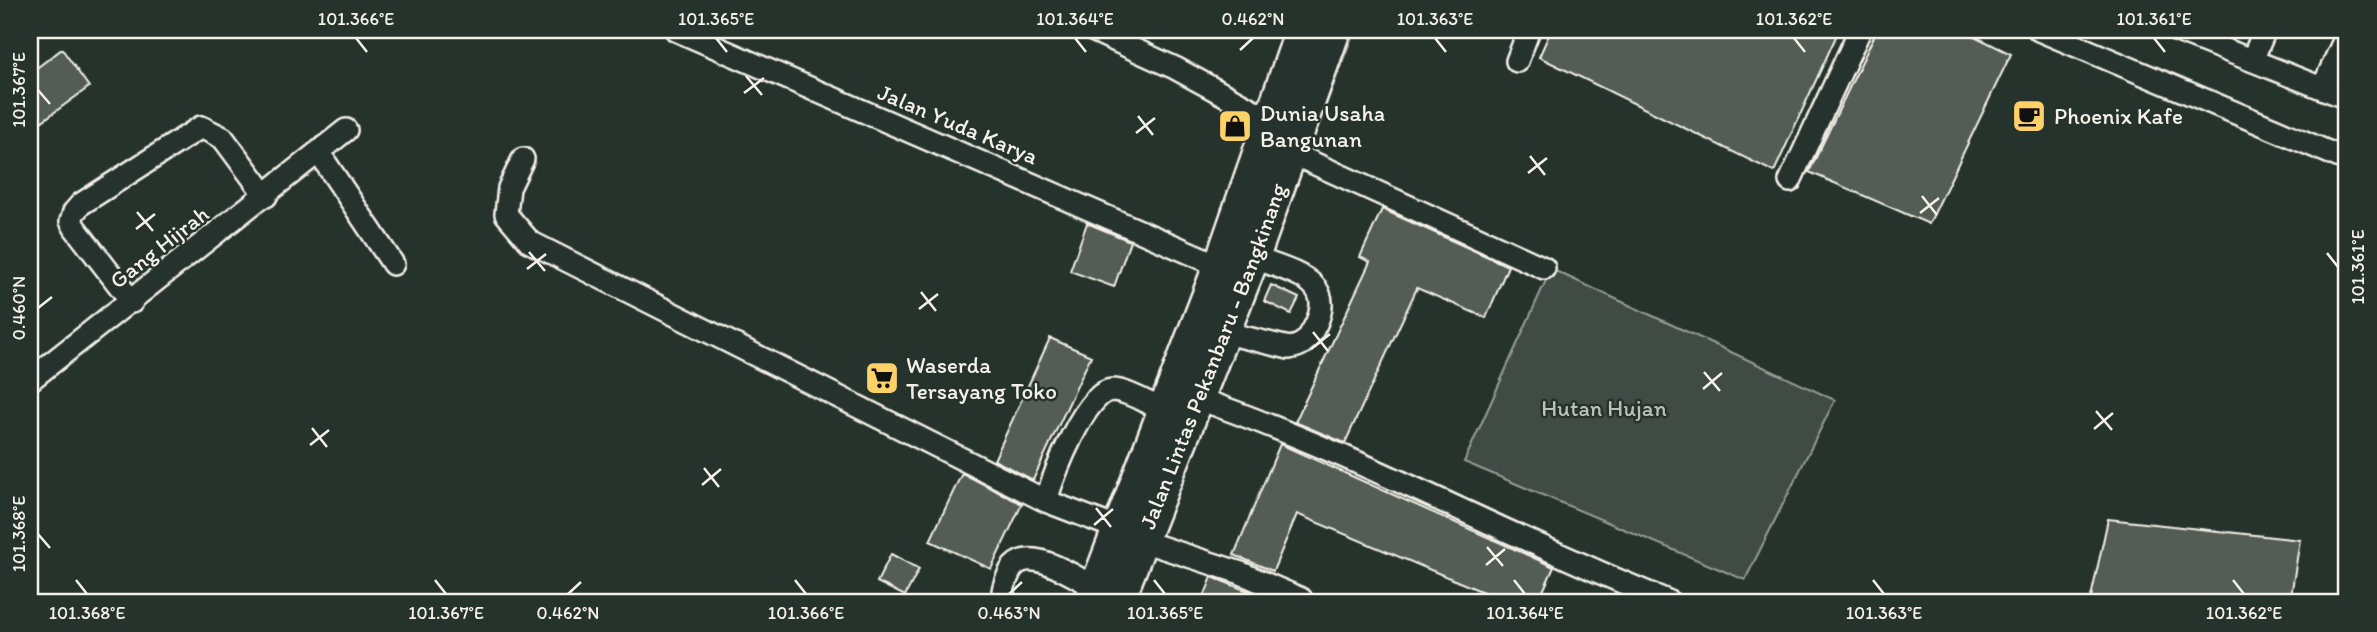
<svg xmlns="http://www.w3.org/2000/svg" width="2377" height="632" viewBox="0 0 2377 632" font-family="Itim,sans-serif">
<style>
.green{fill:#414b45;stroke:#9a9e96;stroke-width:2}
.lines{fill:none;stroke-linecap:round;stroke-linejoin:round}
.stream{stroke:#9fa39b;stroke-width:5}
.building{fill:#525c55;stroke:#f4f1e8;stroke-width:2}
.minor-casing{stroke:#f4f1e8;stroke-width:26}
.highway-casing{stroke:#f4f1e8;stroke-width:37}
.minor{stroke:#26332d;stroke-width:21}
.highway{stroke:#26332d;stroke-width:32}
.ticks{fill:none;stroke:#f4f1e8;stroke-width:2.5}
.labels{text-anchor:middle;stroke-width:5;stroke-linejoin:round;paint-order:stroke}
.poi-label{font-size:23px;fill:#f4f1e8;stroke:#26332d;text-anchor:start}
.street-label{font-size:23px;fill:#f4f1e8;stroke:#26332d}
.park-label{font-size:23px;fill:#bebfb7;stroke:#26332d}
.neatline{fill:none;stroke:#f4f1e8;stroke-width:2.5}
.ticks-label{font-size:18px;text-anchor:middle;fill:#f4f1e8}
</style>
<rect width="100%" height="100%" fill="#26332d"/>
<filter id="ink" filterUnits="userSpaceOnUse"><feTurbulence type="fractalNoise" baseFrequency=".0143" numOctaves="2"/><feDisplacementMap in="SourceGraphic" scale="14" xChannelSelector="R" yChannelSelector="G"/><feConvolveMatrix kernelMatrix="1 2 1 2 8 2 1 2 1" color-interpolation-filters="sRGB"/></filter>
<g filter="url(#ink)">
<path class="green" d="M1551,269l284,131 -90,180 -281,-118z"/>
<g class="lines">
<path class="stream" d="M1312,137l41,-107"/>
</g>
<g class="building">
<path d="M1551,30h288l-65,142 -235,-115z"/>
<path d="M1877,30h85l49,24 -82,170 -120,-52z"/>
<path d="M62,49l27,38 -59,43v-57z"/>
<path d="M1382,209l126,57 -22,52 -69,-30 -72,155 -50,-21 75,-160 -10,-5z"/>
<path d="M1087,223l43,18 -16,46 -44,-16z"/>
<path d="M1271,285l28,13 -8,16 -27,-13z"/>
<path d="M1050,338l41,18 -58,124 -39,-20z"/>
<path d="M1280,444l274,123 -16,35h-31l-210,-88 -24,57 -39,-16z"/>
<path d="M962,473l60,31 -31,65 -61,-28z"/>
<path d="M2108,519l192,21 -10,62h-200z"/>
<path d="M891,554l28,15 -14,27 -28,-14z"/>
<path d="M1212,577l61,24v1h-71z"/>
</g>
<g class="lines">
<g class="minor-casing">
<g id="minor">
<path d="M676,30l544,236"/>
<path d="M1092,30l83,38 94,51"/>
<path d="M2039,30l308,130"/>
<path d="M2175,30l172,68"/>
<path d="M2252,60l13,-30"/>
<path d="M1517,61l12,-31"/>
<path d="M2323,87l24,-53"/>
<path d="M1289,152l255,116"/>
<path d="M319,153l74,111"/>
<path d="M523,159l-14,29 -3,26 24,28 516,259"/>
<path d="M1790,181l70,-151"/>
<path d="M132,302l-57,-74 -4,-7 3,-9 7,-8 120,-77 22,11 43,58"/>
<path d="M1222,332l67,16c16,-2 20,-10 27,-24 21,-46 -28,-52 -63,-67"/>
<path d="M30,380l316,-250"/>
<path d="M1196,398c162,56 314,140 474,204"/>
<path d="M1119,529l-73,-28c7,-24 39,-110 66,-111 15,0 37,14 51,20"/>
<path d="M1139,540l102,33 60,26"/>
<path d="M1004,602c-3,-9 0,-17 4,-26 14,-38 65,1 89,12"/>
</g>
</g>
<g class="highway-casing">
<g id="highway">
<path d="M1091,602l129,-336 82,-236"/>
<path id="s1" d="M1117,602l136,-345 81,-227"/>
</g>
</g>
<use href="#minor" class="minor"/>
<use href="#highway" class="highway"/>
</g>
</g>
<path class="ticks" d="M356,38l11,14M716,38l11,14M1075,38l11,14M1435,38l11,14M1794,38l11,14M2154,38l11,14M1240,50l13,-12M746,76l16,19M38,90l12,14M744,93l20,-15M1138,116l15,19M1136,133l19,-15M1530,156l15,19M1528,173l19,-15M1922,196l15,19M137,212l16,19M1920,213l19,-15M136,229l19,-15M529,252l16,19M2327,253l11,14M527,269l19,-15M921,292l15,19M38,308l14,-11M919,309l19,-15M1313,332l15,19M1311,349l19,-15M1704,372l16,19M1703,389l19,-16M2096,411l16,19M312,428l15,19M2094,429l19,-16M310,445l19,-15M704,468l15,19M702,485l19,-16M1096,508l15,19M1094,525l19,-16M38,534l12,14M1487,547l16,19M1486,565l19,-16M76,580l11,14M435,580l11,14M795,580l11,14M1154,580l11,14M1514,580l11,14M1873,580l11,14M2233,580l11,14M568,594l13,-12M1009,594l13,-12"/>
<defs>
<g id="cafe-square" transform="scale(1.75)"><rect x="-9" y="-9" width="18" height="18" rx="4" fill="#ffd166" stroke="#26332d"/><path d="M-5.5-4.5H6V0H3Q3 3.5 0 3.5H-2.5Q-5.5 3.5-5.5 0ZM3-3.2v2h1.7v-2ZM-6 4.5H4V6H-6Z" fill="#111"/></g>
<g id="shop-square" transform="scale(1.75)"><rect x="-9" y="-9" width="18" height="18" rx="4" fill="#ffd166" stroke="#26332d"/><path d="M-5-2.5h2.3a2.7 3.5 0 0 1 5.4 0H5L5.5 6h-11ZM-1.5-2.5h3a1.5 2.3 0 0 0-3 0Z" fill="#111"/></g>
<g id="supermarket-square" transform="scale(1.75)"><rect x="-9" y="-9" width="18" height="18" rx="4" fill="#ffd166" stroke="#26332d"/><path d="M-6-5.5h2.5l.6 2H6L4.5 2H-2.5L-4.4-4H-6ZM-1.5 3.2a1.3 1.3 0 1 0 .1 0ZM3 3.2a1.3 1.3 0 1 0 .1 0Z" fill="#111"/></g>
</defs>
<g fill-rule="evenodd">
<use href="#cafe-square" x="2029" y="116"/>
<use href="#shop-square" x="1235" y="126"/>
<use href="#supermarket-square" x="882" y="378"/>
</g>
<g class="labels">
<g class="poi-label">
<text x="1260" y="121">Dunia Usaha<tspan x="1260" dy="26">Bangunan</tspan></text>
<text x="2054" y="124">Phoenix Kafe</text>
<text x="906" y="373">Waserda<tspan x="906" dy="26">Tersayang Toko</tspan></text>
</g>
<g class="street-label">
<text transform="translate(958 124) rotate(23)" y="8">Jalan Yuda Karya</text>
<text transform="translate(159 247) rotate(-38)" y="8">Gang Hijrah</text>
<text dy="8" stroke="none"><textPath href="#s1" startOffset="264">Jalan Lintas Pekanbaru - Bangkinang</textPath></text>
</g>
<g class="park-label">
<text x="1604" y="416">Hutan Hujan</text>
</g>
</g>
<rect width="2377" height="632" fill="none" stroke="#26332d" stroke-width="77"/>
<rect x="38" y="38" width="2300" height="556" class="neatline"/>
<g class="ticks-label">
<text x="356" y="25">101.366°E</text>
<text x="716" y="25">101.365°E</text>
<text x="1075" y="25">101.364°E</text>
<text x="1253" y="25">0.462°N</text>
<text x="1435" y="25">101.363°E</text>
<text x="1794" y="25">101.362°E</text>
<text x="2154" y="25">101.361°E</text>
<text transform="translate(19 90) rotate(-90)" y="6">101.367°E</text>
<text transform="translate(2358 267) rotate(-90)" y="6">101.361°E</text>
<text transform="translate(19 308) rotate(-90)" y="6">0.460°N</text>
<text transform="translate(19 534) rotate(-90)" y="6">101.368°E</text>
<text x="87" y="619">101.368°E</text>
<text x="446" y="619">101.367°E</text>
<text x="568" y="619">0.462°N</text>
<text x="806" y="619">101.366°E</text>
<text x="1009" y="619">0.463°N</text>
<text x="1165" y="619">101.365°E</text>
<text x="1525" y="619">101.364°E</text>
<text x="1884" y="619">101.363°E</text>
<text x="2244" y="619">101.362°E</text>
</g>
</svg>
